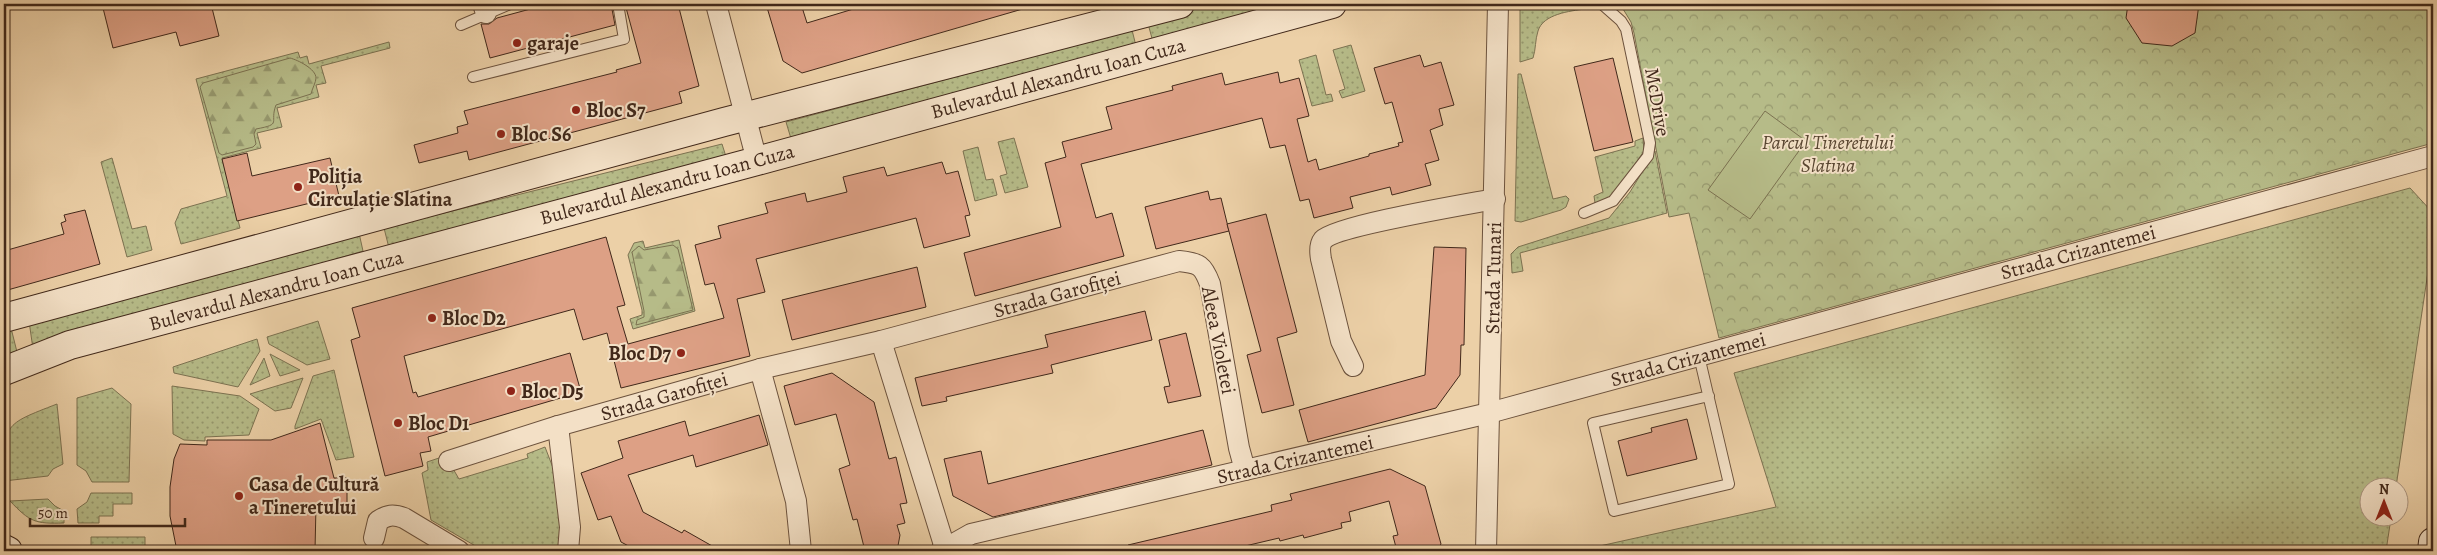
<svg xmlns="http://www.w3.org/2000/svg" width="2437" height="555" viewBox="0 0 2437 555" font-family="Alegreya,serif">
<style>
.grass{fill:url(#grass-dots);stroke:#7c7251}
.forest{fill:url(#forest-firs);stroke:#7c7251}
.park{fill:url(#park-crowns);stroke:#7c7251}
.pitch{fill:#b6bb88;stroke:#7c7251}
.building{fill:#dda085;stroke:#41281a}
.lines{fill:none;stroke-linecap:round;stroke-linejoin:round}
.service-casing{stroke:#6c523d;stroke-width:12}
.minor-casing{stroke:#6c523d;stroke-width:22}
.secondary-casing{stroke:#41281a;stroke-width:30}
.service{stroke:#f3e0c6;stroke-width:10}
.minor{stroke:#f3e0c6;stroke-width:20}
.secondary{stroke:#f3e0c6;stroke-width:28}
.poi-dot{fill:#8f2418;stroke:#f3e0c6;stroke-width:2}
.labels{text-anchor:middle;stroke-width:4;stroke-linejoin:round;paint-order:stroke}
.poi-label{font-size:20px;font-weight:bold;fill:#41281a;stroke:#f3e0c6;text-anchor:start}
.street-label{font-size:20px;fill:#41281a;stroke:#f3e0c6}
.park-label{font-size:20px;font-style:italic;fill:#584530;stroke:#f3e0c6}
</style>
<defs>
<pattern id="grass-dots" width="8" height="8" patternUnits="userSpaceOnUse" patternTransform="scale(1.25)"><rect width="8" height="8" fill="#b6bb88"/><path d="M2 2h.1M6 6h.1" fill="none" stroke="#96986e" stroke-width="1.8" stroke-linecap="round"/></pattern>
<pattern id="forest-firs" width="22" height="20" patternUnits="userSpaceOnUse" patternTransform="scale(1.25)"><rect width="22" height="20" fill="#b6bb88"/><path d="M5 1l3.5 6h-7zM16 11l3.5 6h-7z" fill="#96986e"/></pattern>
<pattern id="park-crowns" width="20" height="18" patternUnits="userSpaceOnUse" patternTransform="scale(1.25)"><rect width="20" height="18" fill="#b6bb88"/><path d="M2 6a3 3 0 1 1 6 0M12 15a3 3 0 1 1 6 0" fill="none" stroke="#96986e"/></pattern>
</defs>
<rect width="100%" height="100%" fill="#ecd0a7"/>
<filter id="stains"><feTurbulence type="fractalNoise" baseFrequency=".004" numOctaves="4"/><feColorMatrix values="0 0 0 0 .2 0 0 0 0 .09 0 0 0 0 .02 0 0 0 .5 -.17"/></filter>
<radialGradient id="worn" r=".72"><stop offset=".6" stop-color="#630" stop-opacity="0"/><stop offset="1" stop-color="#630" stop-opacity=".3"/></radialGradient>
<g class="grass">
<path d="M1210,4h83l-140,38 -6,-22z"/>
<path d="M1520,4h64l1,5c-15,2 -42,5 -47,22 -3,9 -2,18 -5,27l-13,4z"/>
<path d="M1132,30l5,20 -345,92 -6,-20z"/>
<path d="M389,42l1,6 -69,18 5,17 -10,2 3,12 -42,11 5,19 -25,6 4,15 -39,10 18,70 -59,16 -6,-21 6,-14 46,-13 -31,-117 102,-27 2,6 7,-2 2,8z"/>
<path d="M1351,45l14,46 -23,7 -3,-7 6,-2 -12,-39z"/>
<path d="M1316,55l10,40 5,-1 2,7 -21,5 -13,-46z"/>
<path d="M1518,74h3l32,125 13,-3 3,3 -3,8 -5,3 -40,12 -6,-1z"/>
<path d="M1014,138l14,49 -23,6 -5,-17 7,-2 -9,-32z"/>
<path d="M1643,138l1,13 -29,42 -9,7 -11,3 -1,-7 9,-4 -8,-35 40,-11v-5z"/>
<path d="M722,144l6,19 -339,85 -5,-20z"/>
<path d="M978,147l8,33 7,-1 4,16 -22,6 -12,-50z"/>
<path d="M1655,151l12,62 -147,40 3,18 -11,2 -1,-19 7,-7 91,-29 21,-26z"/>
<path d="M112,158l20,71 14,-3 6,24 -25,7 -26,-95z"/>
<path d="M2410,188l23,25v25l-37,249 -26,1v30h21l-5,33h-809l199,-44 -42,-134z"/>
<path d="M359,233l4,18 -330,98 -4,-28z"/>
<path d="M679,240l16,71 -62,18 -3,-10 12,-4v-5l-14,-55 6,-12 9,-2 2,7z"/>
<path d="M318,321l12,38 -23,6 -38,-21 -2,-7z"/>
<path d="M11,328l7,28 -14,5v-31z"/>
<path d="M257,339l3,12 -22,36 -64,-14 -1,-6z"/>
<path d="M270,354l30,16 -20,6z"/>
<path d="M264,358l6,18 -20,9z"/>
<path d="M334,370l20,87 -18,3 -15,-41 -26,10v-3l18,-50z"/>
<path d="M303,378l-12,30 -16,3 -25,-17z"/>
<path d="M172,386l68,10 19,13 -10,26 -44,2v4l-21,-1 -11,-6z"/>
<path d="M112,388l19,16 -2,78h-37l-6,-11 -9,-6v-67z"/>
<path d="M57,404l6,60 -10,5 -5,7 -44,5c0,-58 -1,-56 53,-77z"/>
<path d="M545,447l10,26 7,78h-78l-53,-31 -9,-47 6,-3 -1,-8 15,-5 10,10 7,12 69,-21 -1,-4z"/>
<path d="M91,493h41v11h-19v12h-14v7h-21l-1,-14 10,-7z"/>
<path d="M48,499l7,7 9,5v12c-29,1 -34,-1 -54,-22z"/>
<path d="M91,537h54v13l-54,1z"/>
</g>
<g class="forest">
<path d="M290,58c8,2 26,11 26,20 0,4 -4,11 -5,16l-35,11c-7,18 7,19 -20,24l-2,5 2,10 -3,3 -31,8 -3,-2 -19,-66 3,-4z"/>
<path d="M673,245l5,4 15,61 -57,15 1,-5 7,-3v-6l-12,-59 7,-6 5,4z"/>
</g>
<path class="park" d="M1620,4h813v139l-714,195 -30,-125 -20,4 -35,-184 -3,-11z"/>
<path class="pitch" d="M1765,111l41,30 -56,78 -42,-29z"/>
<g class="building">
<path d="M102,4h109l8,32 -39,10 -4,-14 -63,16z"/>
<path d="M549,4h62l4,21 -125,33 -9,-34h8l8,-6z"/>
<path d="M625,4h53l21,82 -20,6 3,11 -213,57 -2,-9 -48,12 -5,-18 44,-12 -1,-6 11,-3 -4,-13 153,-39 -1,-2 25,-7z"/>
<path d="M766,4h35l6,19 63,-19h155l1,4 -224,65 -19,-12z"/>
<path d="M2128,4h71l-4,29 -23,13 -30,-3 -16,-25z"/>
<path d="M1420,55l4,12 17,-5 13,43 -15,4 4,16 -13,5 9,30 -14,4 6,21 -39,10 -2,-8 -40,10 3,11 -39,10 -5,-19 -9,2 -15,-56 -15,3 -8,-30 -181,46 15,54 16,-5 12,43 -149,40 -11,-43 97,-26 -16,-64 21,-6 -4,-15 50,-13 -6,-22 67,-17 -1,-4 50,-13 3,12 53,-13 2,11 19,-5 10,38 -12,3 11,43 8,-3 3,11 50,-14v-2l30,-8 -1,-3 5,-1 -11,-40 -7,2 -11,-36z"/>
<path d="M1613,58l20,84 -39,9 -20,-84z"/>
<path d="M247,153l5,23 78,-18 9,38 -102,25 -15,-62z"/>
<path d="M942,162l4,12 12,-3 12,44 -5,1 5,20 -46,12 -8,-30 -160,41 9,33 -28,7 13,57 -129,32 -14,-55 -24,7 -9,-31 -170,47 9,37 3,-1 2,5 152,-44 11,39 -153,45 3,14 -11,2 3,13 -38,10 -34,-136 9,-3 -8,-29 254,-71 19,68 -8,2 11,37 96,-26 -10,-35 -9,2 -10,-40 26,-7 -3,-12 50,-13 -3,-10 40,-10 2,9 40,-10 -4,-15 41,-10 3,9z"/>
<path d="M1208,191l2,9 11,-2 8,33 -73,18 -11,-42z"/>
<path d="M85,210l15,54 -96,27v-40l60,-17 -3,-11 5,-2 -2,-6z"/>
<path d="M1266,214l31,118 -20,6 17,67 -32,8 -15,-58 14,-4 -34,-127z"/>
<path d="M1434,247l32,1 -2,97h-3l-1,30 -24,33 -128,34 -9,-32 126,-35z"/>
<path d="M917,267l9,40 -134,33 -10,-40z"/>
<path d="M1145,311l7,29 -101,25 2,8 -107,24 1,4 -25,5 -7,-28 133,-31 -3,-12z"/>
<path d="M1186,333l15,63 -33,7 -4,-16 6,-1 -11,-46z"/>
<path d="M832,373l42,29 15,57 7,-2 11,46 -7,1 5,19 -8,2 3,10 -3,16h-32l-8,-32 -4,1 -14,-51 11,-4 -14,-51 -41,11 -11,-39z"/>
<path d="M759,415l9,30 -72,22 -3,-12 -65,20 15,37 39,21 2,-3 37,21h-83l-17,-9 -10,-26 -13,4 -17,-47 42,-15 -5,-17 67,-20 4,15z"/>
<path d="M1687,419l10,40 -70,17 -9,-35 34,-9 -1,-4z"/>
<path d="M320,423l14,55h13v27h-31l-1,46h-138l-7,-35v-29l4,-28 6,-15 27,1v-5h64z"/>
<path d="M1203,430l9,35 -219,52 -40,-21 -9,-37 37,-8 7,33z"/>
<path d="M1390,469l35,17 16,58 -5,7h-39l-4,-15 5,-1 -9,-34 -40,11 2,9 -10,2 1,5 -38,10 -1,-3 -23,6 -1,-3 -55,13h-95l-1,-6 144,-34 -1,-6 21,-5 -2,-6z"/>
</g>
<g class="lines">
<g class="service-casing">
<g id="service">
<path d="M461,25l49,-21"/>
<path d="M473,77l151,-38 -6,-35"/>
<path d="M1584,213l29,-12 35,-45 2,-13 -24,-114 -5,-8 -17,-15"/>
<path d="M1699,356l30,128 -115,27 -21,-88 116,-27"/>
</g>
</g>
<g class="minor-casing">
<g id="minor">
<path d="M483,4l3,9"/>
<path d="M716,4l41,157"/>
<path d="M881,341l64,207"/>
<path d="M1353,366l-12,-25 -20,-82c-1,-6 -2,-14 2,-19 12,-14 146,-36 172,-41"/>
<path d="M760,369l36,132 5,50"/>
<path d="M558,426l12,101 -2,24"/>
<path d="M449,461l109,-35 202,-57 121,-28 298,-80c20,2 24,4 31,23l29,164 6,22"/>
<path d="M374,538l4,-17c9,-6 15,-7 26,-3l55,33"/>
<path d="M941,551l30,-17 518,-121 944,-257"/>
<path d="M1486,551l12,-547"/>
</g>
</g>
<g class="secondary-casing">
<g id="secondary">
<path d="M4,318l720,-196 456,-118"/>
<path d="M4,371l66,-26 687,-184 575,-157"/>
<path d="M4,549l4,2"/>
<path d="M2432,551l1,-9"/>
</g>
</g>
<use href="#service" class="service"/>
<use href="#minor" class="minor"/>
<use href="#secondary" class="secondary"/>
</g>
<g class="poi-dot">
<circle cx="517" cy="43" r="5"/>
<circle cx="576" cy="110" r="5"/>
<circle cx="501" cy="134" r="5"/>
<circle cx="298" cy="187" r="5"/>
<circle cx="432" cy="318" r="5"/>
<circle cx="681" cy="353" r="5"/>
<circle cx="511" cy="391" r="5"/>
<circle cx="398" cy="423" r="5"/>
<circle cx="239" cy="496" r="5"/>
</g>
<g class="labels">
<g class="poi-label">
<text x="527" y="50">garaje</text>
<text x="586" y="117">Bloc S7</text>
<text x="511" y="141">Bloc S6</text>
<text x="308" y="183">Poliția<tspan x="308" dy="23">Circulație Slatina</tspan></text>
<text x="442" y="325">Bloc D2</text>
<text x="671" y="360" text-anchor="end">Bloc D7</text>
<text x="521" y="398">Bloc D5</text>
<text x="408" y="430">Bloc D1</text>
<text x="249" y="491">Casa de Cultură<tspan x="249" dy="23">a Tineretului</tspan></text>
</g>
<g class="street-label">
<text transform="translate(1058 78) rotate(-15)" y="7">Bulevardul Alexandru Ioan Cuza</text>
<text transform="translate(1658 102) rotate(80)" y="7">McDrive</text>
<text transform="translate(667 184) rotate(-15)" y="7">Bulevardul Alexandru Ioan Cuza</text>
<text transform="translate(2078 252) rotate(-15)" y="7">Strada Crizantemei</text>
<text transform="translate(1493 278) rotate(-89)" y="7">Strada Tunari</text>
<text transform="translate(276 290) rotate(-15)" y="7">Bulevardul Alexandru Ioan Cuza</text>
<text transform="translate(1057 294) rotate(-15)" y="7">Strada Garofiței</text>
<text transform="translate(1219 340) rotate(79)" y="7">Aleea Violetei</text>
<text transform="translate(1688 359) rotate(-15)" y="7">Strada Crizantemei</text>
<text transform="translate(664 396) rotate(-16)" y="7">Strada Garofiței</text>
<text transform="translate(1295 459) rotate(-13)" y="7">Strada Crizantemei</text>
</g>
<g class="park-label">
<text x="1828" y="149">Parcul Tineretului<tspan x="1828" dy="23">Slatina</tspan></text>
</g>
</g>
<rect width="2437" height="555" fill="none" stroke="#ecd0a7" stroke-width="20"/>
<rect x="5" y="5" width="2427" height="545" fill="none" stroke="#41281a" stroke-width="2.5"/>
<rect x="10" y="10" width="2417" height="535" fill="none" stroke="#41281a"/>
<g transform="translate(2384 502)"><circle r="24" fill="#f3e0c6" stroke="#ac9681"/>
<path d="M0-4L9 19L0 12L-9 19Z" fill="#8f2418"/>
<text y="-8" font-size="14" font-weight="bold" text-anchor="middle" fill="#41281a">N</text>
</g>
<path d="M30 518v8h155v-8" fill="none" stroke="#41281a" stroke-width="2.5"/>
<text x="38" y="518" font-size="15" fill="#41281a" stroke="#f3e0c6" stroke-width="4" paint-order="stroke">50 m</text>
<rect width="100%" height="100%" filter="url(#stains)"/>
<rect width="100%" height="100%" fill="url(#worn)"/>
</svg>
